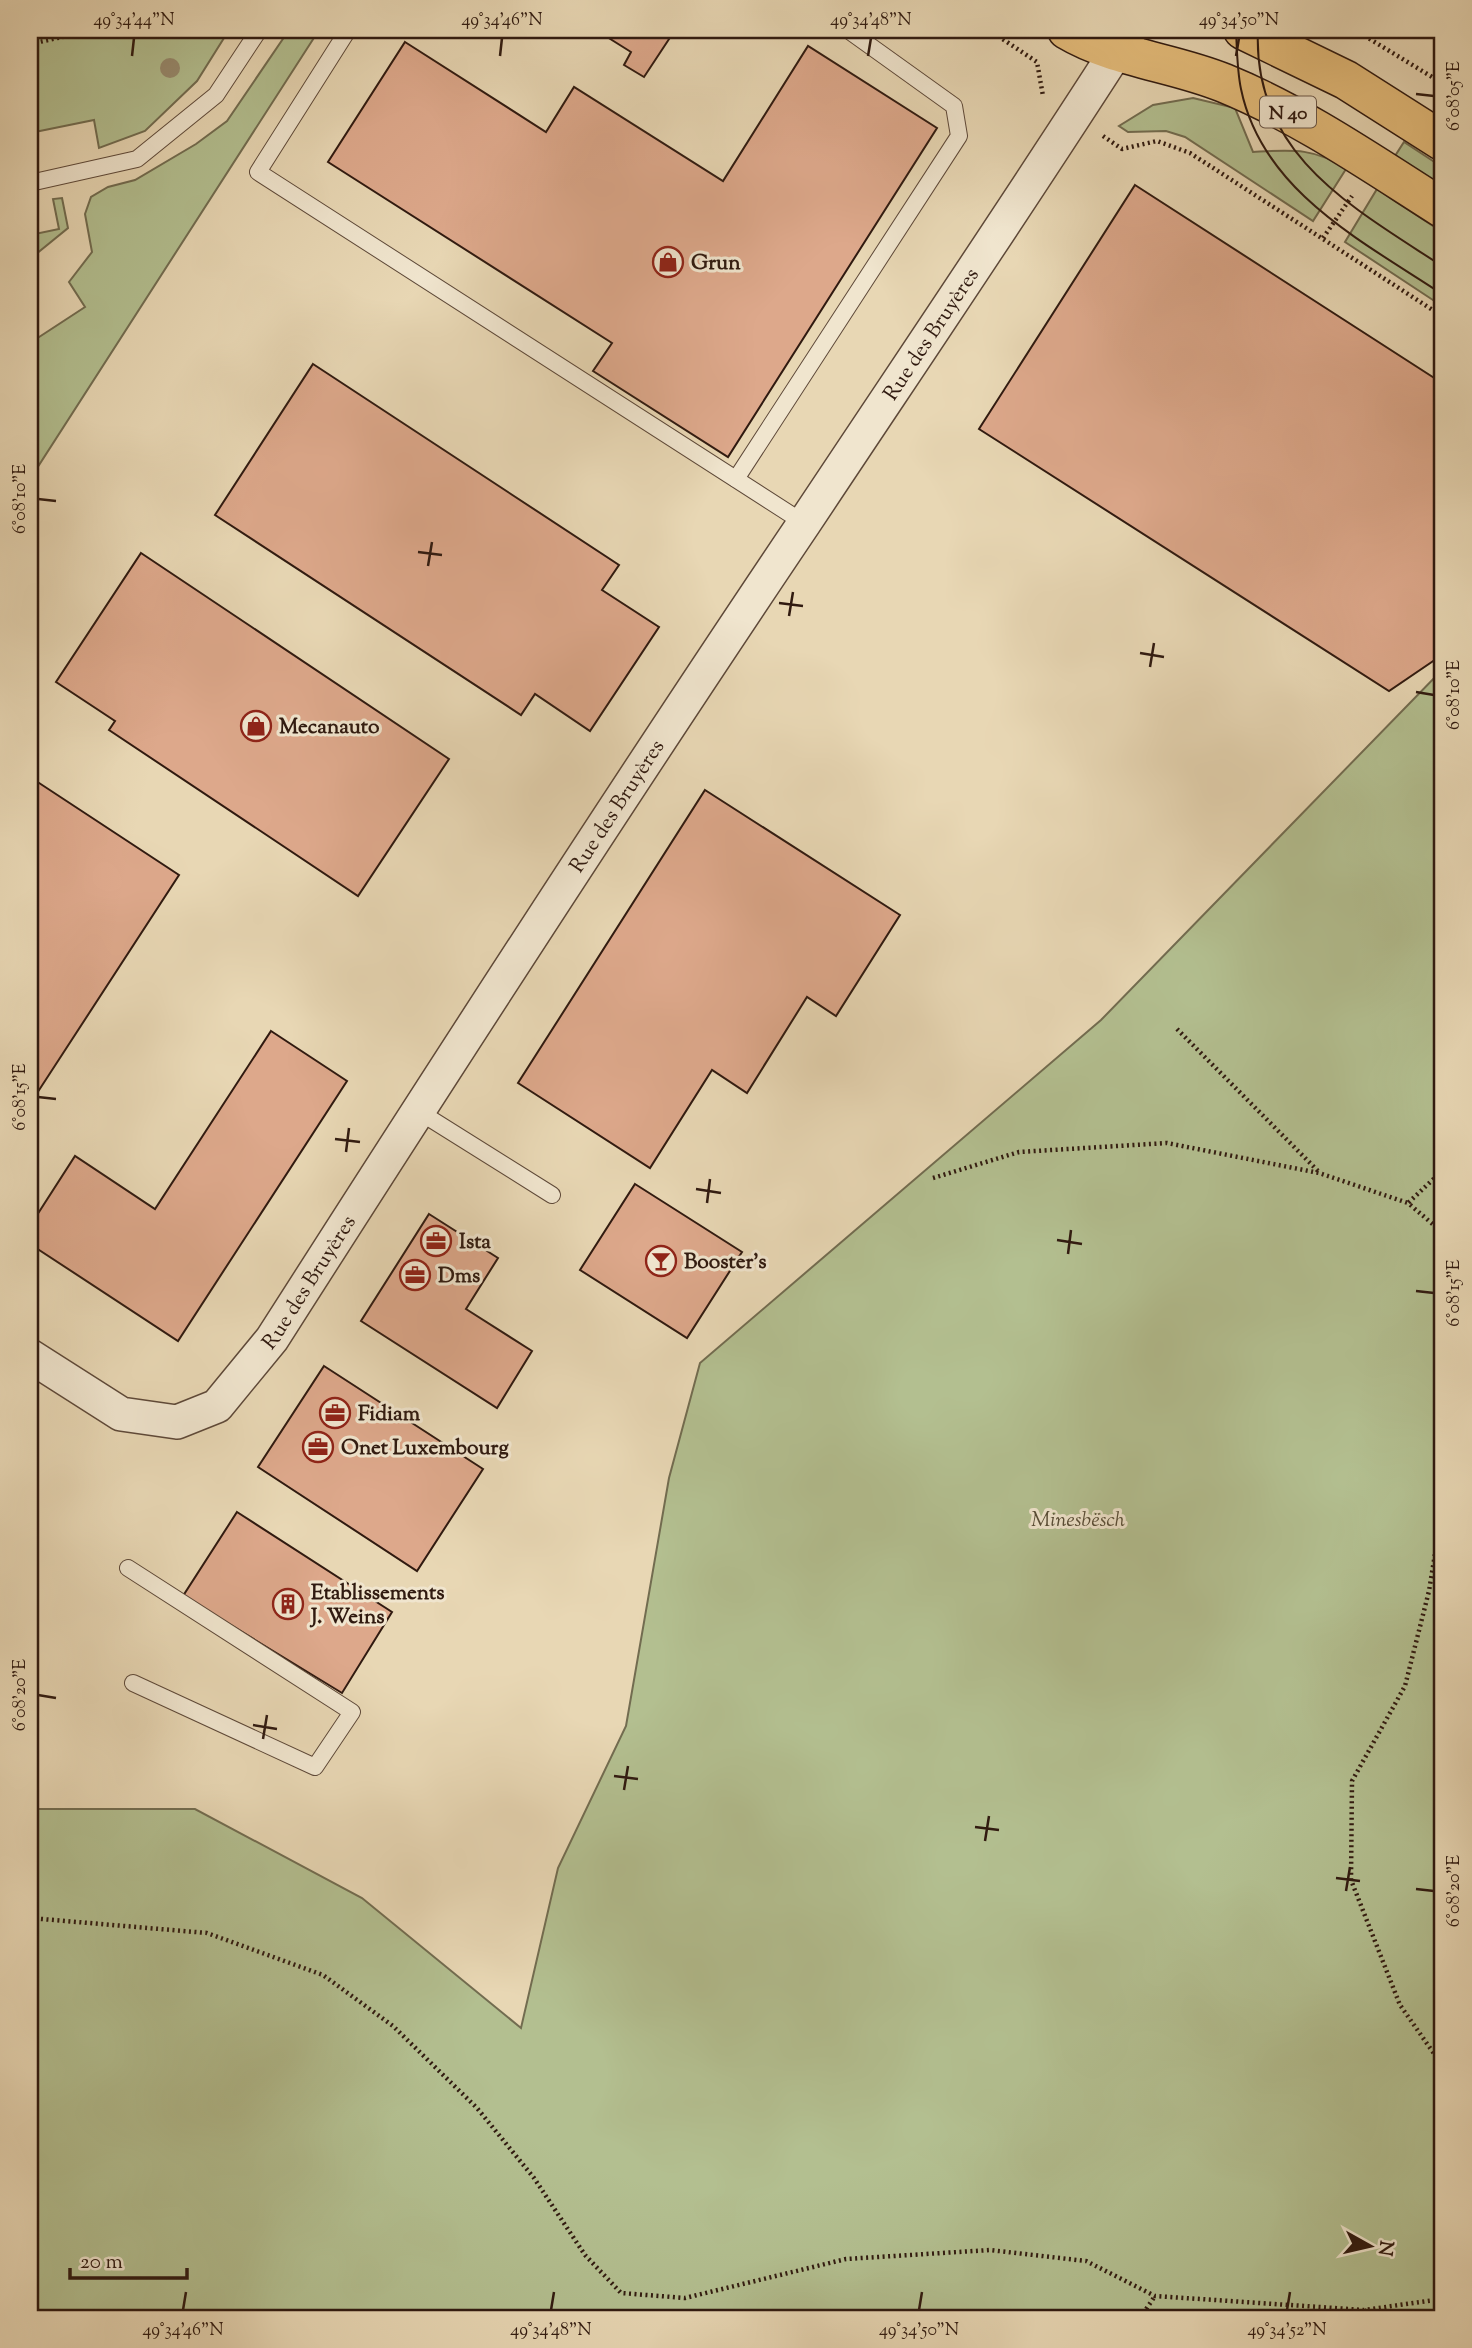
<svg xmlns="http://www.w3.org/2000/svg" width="1472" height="2348" viewBox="0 0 1472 2348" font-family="'Sorts Mill Goudy',serif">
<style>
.green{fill:#b3bf90;stroke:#726c50;stroke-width:2}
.building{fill:#dda88b;stroke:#301a10;stroke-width:2}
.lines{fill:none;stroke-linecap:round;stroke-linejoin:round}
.service-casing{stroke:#5e4939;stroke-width:18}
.minor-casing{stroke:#5e4939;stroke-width:36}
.primary-casing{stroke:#301a10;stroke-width:41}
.path{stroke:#301a10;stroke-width:4.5;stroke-dasharray:2 3.5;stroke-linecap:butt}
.service{stroke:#f0e5ce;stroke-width:16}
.minor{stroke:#f0e5ce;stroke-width:33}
.primary{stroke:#e4bc7a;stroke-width:38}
.tram{stroke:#301a10;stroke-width:2}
.tree{fill:#988b6f}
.ticks{fill:none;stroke:#301a10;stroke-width:2.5}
.labels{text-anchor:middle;stroke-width:6;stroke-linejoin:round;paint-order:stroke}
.shield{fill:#f0e5ce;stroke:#6a5749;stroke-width:2}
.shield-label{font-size:19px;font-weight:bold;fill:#301a10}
.poi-label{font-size:21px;font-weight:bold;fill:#301a10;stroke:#f0e5ce;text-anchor:start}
.street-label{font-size:21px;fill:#301a10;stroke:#f0e5ce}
.park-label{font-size:21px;font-style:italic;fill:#574c36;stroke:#f0e5ce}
.neatline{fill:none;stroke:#301a10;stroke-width:2.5}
.ticks-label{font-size:18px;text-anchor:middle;fill:#301a10}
</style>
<rect width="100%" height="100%" fill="#e8d7b4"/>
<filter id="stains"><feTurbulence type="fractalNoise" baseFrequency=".00286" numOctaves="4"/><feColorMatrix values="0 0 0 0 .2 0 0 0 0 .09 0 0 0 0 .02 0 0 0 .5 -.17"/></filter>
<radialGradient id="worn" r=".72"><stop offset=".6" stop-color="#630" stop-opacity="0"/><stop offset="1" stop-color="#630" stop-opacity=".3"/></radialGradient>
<g class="green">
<path d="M30,30h95l1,5 24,-5h79l-32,51 -52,50 -46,17 -5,-28 -64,13z"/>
<path d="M289,30h30l-289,449v-136l55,-36 -16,-25 23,-30 -7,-38 6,-17 17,-10 27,-7 61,-36 31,-23z"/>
<path d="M1193,98l42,10 18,44c37,-2 61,-5 93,17l-33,52 -128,-84 -19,-6 -38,1 -9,-6 34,-21z"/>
<path d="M1404,142l38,25v19l-47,-30z"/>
<path d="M1377,189l65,43v74l-97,-64z"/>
<path d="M62,198l6,30 -38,31v-24l29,-6 -6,-30z"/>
<path d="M1442,670v1648h-1412v-509h165l167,89 159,130 37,-160 68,-142 43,-248 31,-115 401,-343z"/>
</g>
<g class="building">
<path d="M596,30h79l-31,47 -20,-12 7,-13z"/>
<path d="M405,42l141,90 28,-45 149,94 85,-135 129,82 -209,329 -135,-86 19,-28 -284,-181z"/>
<path d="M1135,185l307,198v272l-53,36 -410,-262z"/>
<path d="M313,364l306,201 -17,25 57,37 -69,104 -55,-37 -14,21 -306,-200z"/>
<path d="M141,553l308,206 -91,137 -249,-166 6,-9 -59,-39z"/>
<path d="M30,777l149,98 -149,229z"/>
<path d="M705,790l195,125 -64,101 -29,-19 -60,96 -35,-23 -62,98 -132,-85z"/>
<path d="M271,1031l76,50 -169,260 -148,-97v-18l45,-70 80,53z"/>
<path d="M635,1184l107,68 -55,86 -107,-68z"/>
<path d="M429,1214l69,44 -32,51 66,42 -35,57 -136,-87z"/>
<path d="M324,1366l159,103 -66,102 -159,-104z"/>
<path d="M237,1512l155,100 -50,81 -159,-97z"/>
</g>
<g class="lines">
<g class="service-casing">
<g id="service">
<path d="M348,30l-90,142 546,351"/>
<path d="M30,183l107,-24 79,-64 43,-65"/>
<path d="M736,479l223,-343 -5,-30 -106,-76"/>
<path d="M418,1111l134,84"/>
<path d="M128,1568l224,144 -37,55 -182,-84"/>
</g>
</g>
<g class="minor-casing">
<g id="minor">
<path id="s1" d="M30,1356l91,58 56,8 40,-16 55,-67c175,-274 351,-547 533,-817 109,-164 219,-326 325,-492"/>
</g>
</g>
<g class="primary-casing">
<g id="primary">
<path d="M1067,30c47,28 106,32 157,53 78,32 147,80 218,125"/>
<path d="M1243,30l103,50 96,61"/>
</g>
</g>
<g class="path">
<path d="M989,30l48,32 6,34"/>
<path d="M1355,30l87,53"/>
<path d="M30,44l64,-14"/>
<path d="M1103,136l19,13 35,-8 33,12 252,163"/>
<path d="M1323,238l29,-42"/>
<path d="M1177,1029l142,143"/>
<path d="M1442,1171l-34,32 34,29"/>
<path d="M933,1178l86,-26 148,-9 152,30 89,30"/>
<path d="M1442,1511l-13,80 -24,95 -53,95 -1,99 49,125 42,60"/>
<path d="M30,1918l177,15 116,42 70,51 84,82 57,70 51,77 36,38 64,5 161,-39 144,-9 96,11 69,35 209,14 78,-11"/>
<path d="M1364,2310l9,8"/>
<path d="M1140,2318l15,-22"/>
</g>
<use href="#service" class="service"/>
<use href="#minor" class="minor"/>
<use href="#primary" class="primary"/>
<g class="tram">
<path d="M1236,30c1,19 1,40 5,59 21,102 121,152 201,205"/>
<path d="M1258,30c-6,124 94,177 184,236"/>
</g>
</g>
<circle class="tree" cx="170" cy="68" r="10"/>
<path class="ticks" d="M132,56l2,-18M500,56l2,-18M868,56l3,-18M1236,56l3,-18M1416,94l18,2M38,499l18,2M418,552l24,3M428,566l4,-24M779,603l24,3M789,616l4,-24M1140,653l24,4M1150,667l4,-24M1416,692l18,3M38,1097l18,2M335,1139l25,3M346,1152l3,-24M696,1189l25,4M707,1203l3,-24M1057,1240l25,4M1068,1254l3,-24M1416,1291l18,2M38,1695l18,3M253,1725l24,4M263,1739l4,-24M614,1776l24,3M624,1790l4,-24M975,1827l24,3M985,1841l4,-25M1336,1878l24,3M1416,1889l18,2M1346,1891l4,-24M183,2310l3,-18M551,2310l3,-18M919,2310l3,-18M1287,2310l3,-18"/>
<defs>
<g id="shop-ring" transform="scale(1.575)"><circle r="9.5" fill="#f0e5ce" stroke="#8f2418" stroke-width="1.5"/><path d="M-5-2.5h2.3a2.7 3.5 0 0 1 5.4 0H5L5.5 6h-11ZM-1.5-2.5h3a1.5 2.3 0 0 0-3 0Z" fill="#8f2418"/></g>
<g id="office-ring" transform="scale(1.575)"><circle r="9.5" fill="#f0e5ce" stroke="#8f2418" stroke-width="1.5"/><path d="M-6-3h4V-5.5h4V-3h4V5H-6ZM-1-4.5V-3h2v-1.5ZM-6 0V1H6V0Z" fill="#8f2418"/></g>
<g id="bar-ring" transform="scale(1.575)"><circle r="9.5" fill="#f0e5ce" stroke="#8f2418" stroke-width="1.5"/><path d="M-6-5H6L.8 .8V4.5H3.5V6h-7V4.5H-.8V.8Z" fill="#8f2418"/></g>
<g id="building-ring" transform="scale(1.575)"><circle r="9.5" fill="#f0e5ce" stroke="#8f2418" stroke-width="1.5"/><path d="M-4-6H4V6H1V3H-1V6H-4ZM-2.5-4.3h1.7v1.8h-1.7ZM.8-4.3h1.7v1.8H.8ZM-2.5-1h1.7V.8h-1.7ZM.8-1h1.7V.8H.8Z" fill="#8f2418"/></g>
</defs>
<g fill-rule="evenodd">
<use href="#shop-ring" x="668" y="262"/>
<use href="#shop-ring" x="256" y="726"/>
<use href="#office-ring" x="436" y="1241"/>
<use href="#bar-ring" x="661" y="1261"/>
<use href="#office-ring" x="415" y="1275"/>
<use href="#office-ring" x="335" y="1413"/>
<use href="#office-ring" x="318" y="1447"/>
<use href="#building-ring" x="288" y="1604"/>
</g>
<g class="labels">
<rect class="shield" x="1260" y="96.5" width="56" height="31" rx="5"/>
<g class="shield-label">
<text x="1288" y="119">N 40</text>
</g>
<g class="poi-label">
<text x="691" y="269">Grun</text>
<text x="279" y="733">Mecanauto</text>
<text x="459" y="1248">Ista</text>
<text x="684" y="1268">Booster's</text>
<text x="438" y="1282">Dms</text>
<text x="358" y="1420">Fidiam</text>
<text x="341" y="1454">Onet Luxembourg</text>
<text x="311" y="1599">Etablissements<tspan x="311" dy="24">J. Weins</tspan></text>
</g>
<g class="street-label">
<text dy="7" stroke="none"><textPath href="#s1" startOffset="1496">Rue des Bruyères</textPath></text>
<text dy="7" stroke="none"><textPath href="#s1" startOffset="929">Rue des Bruyères</textPath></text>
<text dy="7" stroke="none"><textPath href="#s1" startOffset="362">Rue des Bruyères</textPath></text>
</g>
<g class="park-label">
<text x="1078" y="1526">Minesbësch</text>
</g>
</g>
<rect width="1472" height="2348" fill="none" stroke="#e8d7b4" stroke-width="77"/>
<g transform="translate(1370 2246) rotate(98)" stroke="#f0e5ce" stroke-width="5" paint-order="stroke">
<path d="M0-5L12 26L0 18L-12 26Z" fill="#301a10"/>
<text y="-10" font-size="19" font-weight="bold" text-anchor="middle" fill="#301a10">N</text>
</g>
<path d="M70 2268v10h117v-10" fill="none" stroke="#301a10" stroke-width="3.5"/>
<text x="80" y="2268" font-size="21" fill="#301a10" stroke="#f0e5ce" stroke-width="5" paint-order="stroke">20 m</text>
<rect x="38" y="38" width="1396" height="2272" class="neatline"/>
<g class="ticks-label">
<text x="134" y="25">49°34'44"N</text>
<text x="502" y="25">49°34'46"N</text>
<text x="871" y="25">49°34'48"N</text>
<text x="1239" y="25">49°34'50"N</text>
<text transform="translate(1453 96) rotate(-90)" y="6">6°08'05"E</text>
<text transform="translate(19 499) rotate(-90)" y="6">6°08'10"E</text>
<text transform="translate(1453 695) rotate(-90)" y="6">6°08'10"E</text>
<text transform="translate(19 1097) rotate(-90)" y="6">6°08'15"E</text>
<text transform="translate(1453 1293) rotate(-90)" y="6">6°08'15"E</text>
<text transform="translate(19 1695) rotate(-90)" y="6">6°08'20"E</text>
<text transform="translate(1453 1891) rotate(-90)" y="6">6°08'20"E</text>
<text x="183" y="2335">49°34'46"N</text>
<text x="551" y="2335">49°34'48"N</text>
<text x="919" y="2335">49°34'50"N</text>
<text x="1287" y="2335">49°34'52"N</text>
</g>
<rect width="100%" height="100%" filter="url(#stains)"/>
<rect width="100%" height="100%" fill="url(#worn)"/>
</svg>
